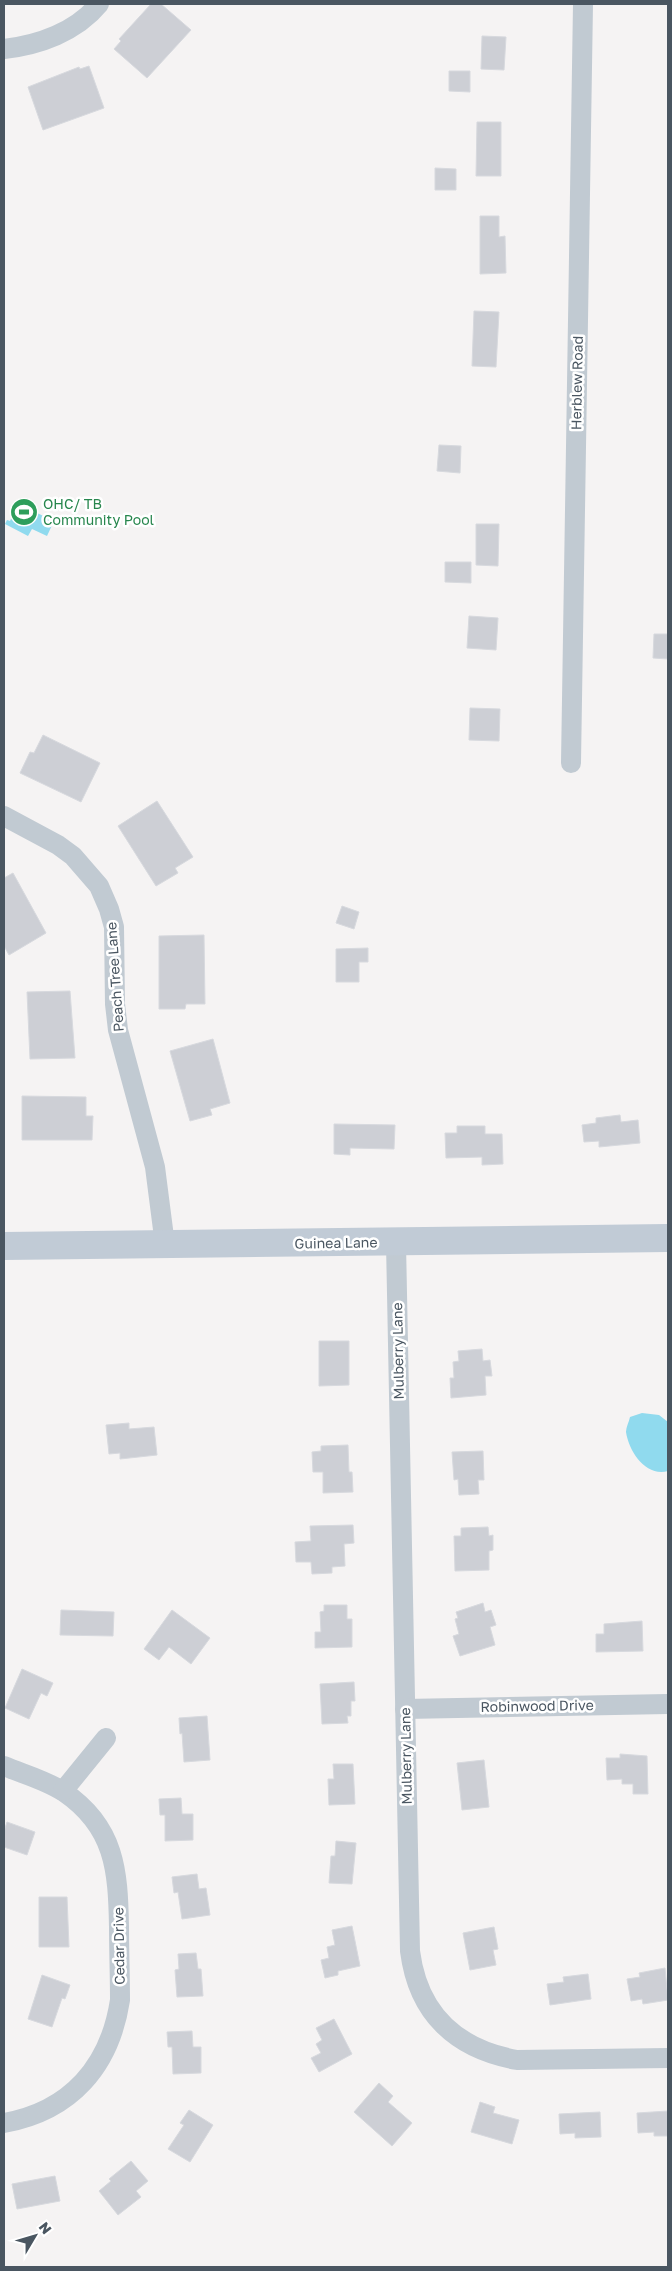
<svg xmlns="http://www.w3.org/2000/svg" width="672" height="2271" viewBox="0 0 672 2271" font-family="'Golos Text',sans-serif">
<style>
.water{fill:#90daee}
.building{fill:#cdcfd5;stroke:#d7d9de}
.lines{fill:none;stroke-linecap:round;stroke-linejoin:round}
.street{stroke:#c1cad2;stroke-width:20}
.secondary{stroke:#c1cbd6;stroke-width:28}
.labels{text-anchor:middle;stroke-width:5;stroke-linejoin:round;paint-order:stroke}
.street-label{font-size:14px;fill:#4a5661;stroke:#fff}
.leisure-label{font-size:14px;fill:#27864d;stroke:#fff;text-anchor:start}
</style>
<rect width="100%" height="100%" fill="#f5f3f3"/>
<g class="water">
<path d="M18,504l36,17 -7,15 -15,-7 -4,7 -23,-12 2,-4 3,1z"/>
<path d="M642,1413l17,2 9,7v49c-22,6 -39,-19 -42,-39 0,-5 3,-10 4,-15z"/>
</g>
<g class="building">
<path d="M151,4h10l30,26 -44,48 -33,-29 7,-8 -2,-2z"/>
<path d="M482,36l24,1 -2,33 -23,-1z"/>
<path d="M89,66l15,42 -61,22 -15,-43 51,-20 1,2z"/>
<path d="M449,71h21v21l-21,-1z"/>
<path d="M477,122h24v54h-25z"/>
<path d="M435,168l21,1v21h-21z"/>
<path d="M480,216h19v21l6,-1 1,37 -26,1z"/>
<path d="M474,311l25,1 -3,55 -24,-1z"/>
<path d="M439,445l22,1 -1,27 -23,-2z"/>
<path d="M476,524h23l-1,42 -22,-1z"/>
<path d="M445,562h26v21l-26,-1z"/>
<path d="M469,616l29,2 -2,32 -29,-2z"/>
<path d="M654,634h14v25l-15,-1z"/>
<path d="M470,708l30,1 -1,32 -30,-1z"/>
<path d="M43,735l57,28 -19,39 -61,-29 10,-21 4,1z"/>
<path d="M157,801l36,56 -18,11 3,5 -22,13 -38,-60z"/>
<path d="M13,873l33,60 -37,22 -5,-9v-68z"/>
<path d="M342,906l17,6 -5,17 -18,-6z"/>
<path d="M204,935l1,69h-19l-1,5h-26v-73z"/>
<path d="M368,948v14h-9v20h-23v-33z"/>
<path d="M70,991l5,67 -45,1 -3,-67z"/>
<path d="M213,1039l17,64 -20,6 2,6 -22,6 -20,-70z"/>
<path d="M22,1096l64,1v19h7l-1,24h-70z"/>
<path d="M620,1115l1,7 17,-2 2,23 -41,4v-6l-15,1 -2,-17 14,-2v-5z"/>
<path d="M334,1124l61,1 -1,24 -44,-1v7l-16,-1z"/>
<path d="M457,1126h28v8h17l1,30 -21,1v-8l-36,1 -1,-25h12z"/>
<path d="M319,1341h30v44l-30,1z"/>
<path d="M482,1349l1,12 7,-1 2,16h-7l1,19 -35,3 -1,-20h4l-1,-16 6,-1 -1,-10z"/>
<path d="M129,1423v6l25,-2 3,28 -37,4v-6l-11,1 -3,-29z"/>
<path d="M348,1445l1,27h3l1,20 -30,1v-21h-10l-1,-20 9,-1v-5z"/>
<path d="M483,1451l1,29h-6l1,14 -20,1 -1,-16 -4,1 -2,-28z"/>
<path d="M353,1525l1,18 -10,1 1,22 -13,1v6l-20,1 -1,-12h-15l-1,-20 16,-1 -1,-15z"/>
<path d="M488,1527l1,9 4,-1v15l-4,1v19l-34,1 -1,-35h7v-8z"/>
<path d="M483,1603l2,9 6,-2 5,15 -6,2 5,18 -35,11 -7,-20 6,-2 -4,-15 3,-1 -2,-6z"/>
<path d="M324,1605h23v14h5v28l-37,1v-16h6l-1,-20 4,-1z"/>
<path d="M61,1610l53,2 -1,24 -53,-1z"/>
<path d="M172,1610l38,28 -19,26 -22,-17 -10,13 -15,-11z"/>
<path d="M642,1621l1,30 -47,1v-18h8v-10z"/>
<path d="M22,1669l31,14 -6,13 -6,-3 -12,26 -24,-11z"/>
<path d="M354,1682l1,19h-4v15h-4l1,7 -26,1 -2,-40z"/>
<path d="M207,1716l3,44 -26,2 -2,-29 -2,1 -1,-16z"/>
<path d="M620,1754l27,2 1,38h-15v-10h-11v-5l-15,1 -1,-22h14z"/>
<path d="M484,1760l5,47 -27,3 -5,-47z"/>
<path d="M333,1764h20l2,40 -26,1 -1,-26h6z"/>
<path d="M181,1798l1,16h11v26l-28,1v-26h-5l-1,-16z"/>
<path d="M7,1822l28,10 -8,23 -23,-8v-16z"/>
<path d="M336,1841l20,2 -4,41 -23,-1 2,-27h4z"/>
<path d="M197,1874l2,15 7,-1 4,27 -28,4 -4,-27 -4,1 -2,-16z"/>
<path d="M39,1897h28l2,50h-30z"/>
<path d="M352,1926l8,40 -22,5v4l-13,3 -4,-18 8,-2 -2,-11 8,-2 -3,-15z"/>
<path d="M494,1927l4,22 -5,1 3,15 -26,5 -7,-37z"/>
<path d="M196,1953l2,16h3l2,27 -26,1 -2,-27 4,-1 -1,-15z"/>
<path d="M665,1968l3,32 -25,4 -1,-5 -11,2 -4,-22 13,-2 -1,-4z"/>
<path d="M588,1974l3,25 -41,6 -3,-21 17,-2 -1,-5z"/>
<path d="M42,1975l28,10 -5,14 -3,-1 -10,29 -24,-8z"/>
<path d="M334,2019l18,35 -33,18 -8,-14 10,-5 -5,-9 6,-4 -6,-12z"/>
<path d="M192,2031l1,16h8v26l-28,1 -1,-27h-4l-1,-15z"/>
<path d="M379,2083l14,13 -5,6 24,21 -20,23 -38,-34z"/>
<path d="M480,2102l15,5 -2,6 26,7 -7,24 -41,-12z"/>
<path d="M189,2110l24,15 -23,37 -22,-13 16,-24 -4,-2z"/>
<path d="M668,2111v25h-14v-4l-16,1 -1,-20z"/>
<path d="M600,2112l1,25 -26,1v-5l-15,1 -1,-20z"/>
<path d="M131,2161l17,20 -12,10 5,6 -23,18 -19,-24 12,-10 -2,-2z"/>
<path d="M55,2176l5,25 -43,8 -5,-25z"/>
</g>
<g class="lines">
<g class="street">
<path d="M4,49c35,-4 72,-17 95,-45"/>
<path d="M571,763l12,-759"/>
<path d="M4,816l54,29 15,11 26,30 10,23 5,18 1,77 3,26 37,137 10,78"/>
<path d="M396,1243l14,708c8,63 46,98 107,109l151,-2"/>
<path d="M405,1709l263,-5"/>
<path d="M4,1766c19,8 42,14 60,26 51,35 54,78 55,135 0,24 1,49 1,73 -10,66 -49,111 -116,123"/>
<path d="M63,1791l43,-53"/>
</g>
<path class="secondary" d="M4,1246l664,-8"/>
</g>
<defs>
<g id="stadium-disc" transform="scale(1.4375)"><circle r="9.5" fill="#2e9e5b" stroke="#fff"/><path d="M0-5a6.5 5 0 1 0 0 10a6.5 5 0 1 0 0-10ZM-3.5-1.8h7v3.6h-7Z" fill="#fff"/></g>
</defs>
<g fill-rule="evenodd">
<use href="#stadium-disc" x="24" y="512"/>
</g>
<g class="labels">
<g class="street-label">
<text transform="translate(577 383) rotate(-89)" y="5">Herblew Road</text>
<text transform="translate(115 977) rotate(-94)" y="5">Peach Tree Lane</text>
<text transform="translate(336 1243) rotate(-1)" y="5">Guinea Lane</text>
<text transform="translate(398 1351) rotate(-91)" y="5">Mulberry Lane</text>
<text transform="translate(537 1706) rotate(-1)" y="5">Robinwood Drive</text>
<text transform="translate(406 1756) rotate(-91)" y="5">Mulberry Lane</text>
<text transform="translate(119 1946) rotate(-91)" y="5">Cedar Drive</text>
</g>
<g class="leisure-label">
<text x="43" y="509">OHC/ TB<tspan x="43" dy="16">Community Pool</tspan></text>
</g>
</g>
<rect width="672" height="2271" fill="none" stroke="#4a5661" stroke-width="10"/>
<g transform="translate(35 2236) rotate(52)" stroke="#ffffff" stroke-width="4" paint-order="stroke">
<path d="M0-4L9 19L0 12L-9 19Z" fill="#4a5661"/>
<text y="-8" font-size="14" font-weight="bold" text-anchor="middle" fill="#4a5661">N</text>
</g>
</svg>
